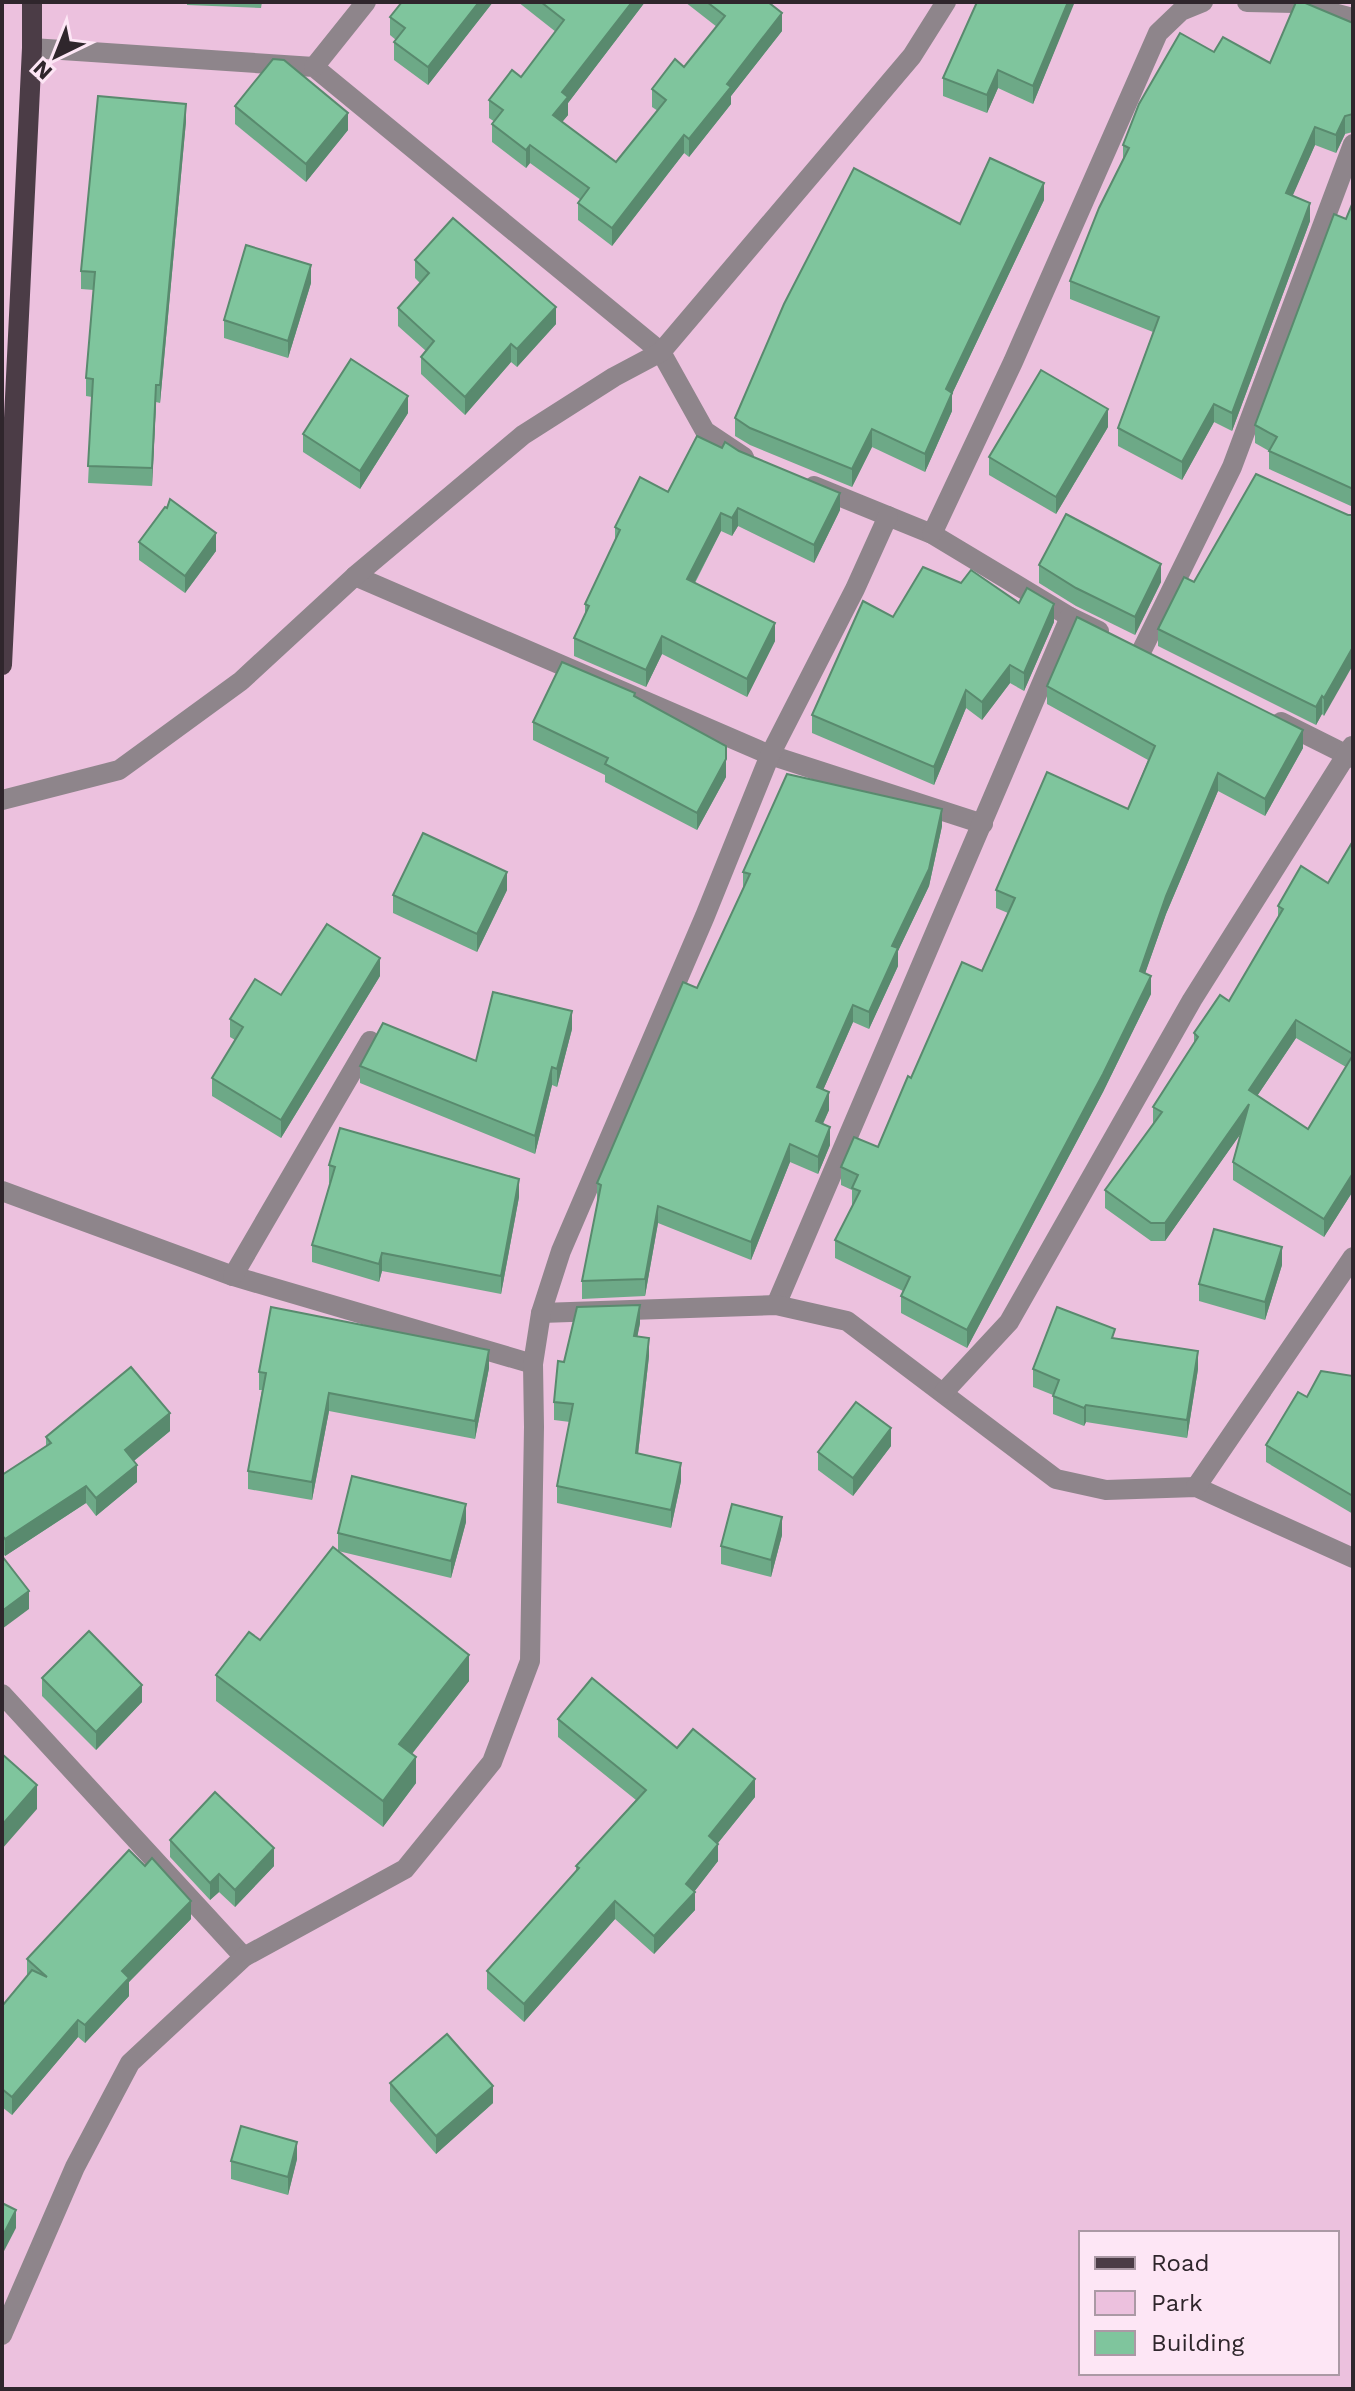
<svg xmlns="http://www.w3.org/2000/svg" width="1355" height="2391" viewBox="0 0 1355 2391" font-family="'Work Sans',sans-serif">
<style>
.park{fill:#ecc1de;fill-rule:evenodd}
.lines{fill:none;stroke-linecap:round;stroke-linejoin:round}
.minor{stroke:#8e858b;stroke-width:20}
.major{stroke:#4b3c46;stroke-width:20}
.wall{fill:#6da987;fill-rule:evenodd}
.shaded-wall{fill:#598a6e}
.building{fill:#7fc59d;stroke:#598a6e;stroke-width:2}
</style>
<rect width="100%" height="100%" fill="#f0d9e8"/>
<path class="park" d="M2,2h1351v2387h-1351zM1081,2233h256v140h-256z"/>
<g class="lines">
<g class="minor">
<path d="M1247,2l48,1 58,15"/>
<path d="M32,48l282,19 347,285 44,79 39,26"/>
<path d="M314,67l52,-65"/>
<path d="M814,486l118,48 138,83 29,14"/>
<path d="M932,534l81,-172 145,-329 23,-22 22,-9"/>
<path d="M355,576l415,179 213,69"/>
<path d="M1141,652l91,-185 121,-323"/>
<path d="M1281,722l72,36"/>
<path d="M2,800l117,-30 122,-89 114,-105 168,-141 91,-58 47,-25 251,-296 34,-54"/>
<path d="M2,1191l231,85 300,88"/>
<path d="M233,1276l137,-235"/>
<path d="M776,1305l294,-688"/>
<path d="M541,1313l235,-8 71,16 209,158 50,11 90,-3 157,71"/>
<path d="M943,1393l66,-71 183,-322 160,-254"/>
<path d="M1196,1487l157,-230"/>
<path d="M2,1694l242,263"/>
<path d="M2,2335l73,-168 55,-104 114,-106 161,-88 87,-107 38,-101 4,-234 -1,-63 8,-51 20,-62 144,-335 65,-161 85,-166 33,-73"/>
</g>
<path class="major" d="M2,665l30,-617v-46"/>
</g>
<g class="wall">
<path d="M187,2h75l-1,6 -74,-3z"/>
<path d="M402,2h91l-65,83 -34,-25v-18l2,-2 -6,-5v-18z"/>
<path d="M518,2h127l-77,101v12l-6,7 54,40 42,-51 -6,-4v-18l32,-22 33,-40 -32,-25h83l14,29 -51,65v8l-42,53 -5,-4 -72,93 -34,-26v-17l3,-3 -51,-37 -4,5 -34,-26v-18l3,-2 -6,-4v-18l32,-23 35,-45z"/>
<path d="M1074,2l-41,102 -35,-16 -11,25 -44,-17v-18z"/>
<path d="M1353,23v109l-8,2 -9,19 -21,-8 -23,51 18,25 -78,210 -18,-9 -32,58 -64,-34v-18l35,-96 -83,-33v-18l53,-122v-14l91,-93 56,11z"/>
<path d="M235,106l113,24 -42,52 -71,-58z"/>
<path d="M186,121l-26,282 -4,-1 -4,84 -64,-3 4,-86 -6,-1v-18l8,-88 -13,-1v-18z"/>
<path d="M1044,200l-92,194v17l-27,61 -53,-25 -20,40 -102,-42 -15,-9v-18l225,-194z"/>
<path d="M1353,202v305l-84,-38v-18l-14,-8v-18z"/>
<path d="M415,260l141,64 -39,43 -6,-5 -46,53 -44,-41v-17l5,-6 -28,-25v-18l22,-25 -5,-5z"/>
<path d="M311,283l-23,75 -64,-20v-18z"/>
<path d="M408,413l-48,76 -57,-37v-18z"/>
<path d="M1108,427l-52,87 -67,-39v-18z"/>
<path d="M722,448l17,3 101,59 -26,53 -76,-37 -6,10 -11,-5 -26,52 80,58 -28,56 -85,-43 -16,33 -72,-31v-18l11,-24v-10l30,-62v-15l53,-35z"/>
<path d="M1348,515l-24,201 -2,-2 -6,11 -158,-79v-17l36,-47z"/>
<path d="M139,542l77,9 -31,42 -46,-33z"/>
<path d="M1039,565l122,17 -26,53 -59,-29 -37,-23z"/>
<path d="M961,583l58,20 35,19 -30,69 -14,-8 -28,37 -16,-12 -32,77 -122,-52v-18l81,-98z"/>
<path d="M1047,686l256,62 -38,68 -47,-25 -52,123 -21,59 6,21 -48,98 -136,256 -66,-35v-17l2,-5 -68,-33v-18l17,-34v-16l-11,-5v-18l37,-20 33,-69 71,-107 26,-58 -12,-5v-18l132,-81 20,-49 -101,-56z"/>
<path d="M635,696l91,81 -29,53 -92,-48v-7l-72,-35v-18z"/>
<path d="M942,826l-13,60 -31,65v15l-29,63 -16,-7 -30,68 6,20 -6,14 7,21 -12,29 -28,-12 -39,98 -93,-37 -13,73 -63,3v-18l16,-80h-1v-18l100,-195 46,-100v-16z"/>
<path d="M1353,841v350l-29,46 -91,-57v-18l8,-29 -76,108h-14l-46,-33v-18l48,-66v-17l41,-63v-11l35,-32 49,-84v-11l50,-23zM1296,1038l50,29 -38,62 -51,-33z"/>
<path d="M507,890l-30,62 -84,-39v-18z"/>
<path d="M380,976l-99,162 -69,-42v-18l23,-38 -5,-3v-18l51,-24z"/>
<path d="M572,1029l-15,58 -5,-2 -17,69 -175,-71v-17l116,-5z"/>
<path d="M329,1165l190,32 -18,97 -119,-23 -3,11 -67,-20v-17l18,-62h-1z"/>
<path d="M1282,1265l-17,55 -66,-19v-17z"/>
<path d="M640,1323l-3,14 12,19 -11,98 43,27 -10,47 -114,-25v-17l13,-64 -16,-2v-18l10,-40z"/>
<path d="M1115,1338l83,31 -11,69 -101,-16 -2,4 -31,-12v-19l-20,-8v-18z"/>
<path d="M489,1368l-14,71 -146,-28 -17,89 -64,-11v-18l14,-81h-3v-18z"/>
<path d="M1353,1376v138l-87,-52v-17l41,-48z"/>
<path d="M170,1431l-36,30 3,21 -41,34 -10,-13 -81,53 -3,-4v-77l44,-28v-10z"/>
<path d="M891,1446l-38,50 -35,-26v-18z"/>
<path d="M466,1522l-15,56 -113,-27v-18z"/>
<path d="M782,1535l-11,42 -50,-13v-18z"/>
<path d="M260,1640l209,41 -57,73 4,29 -33,44 -167,-126v-26z"/>
<path d="M42,1678l100,24 -46,48 -54,-54z"/>
<path d="M558,1719l119,29 78,49 -37,46v18l-24,31 1,18 -41,44 -39,-35 -91,103 -37,-33v-18l89,-99v-6l60,-66 -78,-63z"/>
<path d="M170,1840l104,26 -39,41 -16,-15 -9,8 -40,-43z"/>
<path d="M191,1919l-62,63v14l-44,47 -7,-6 -66,78 -10,-8v-101l25,-29v-18z"/>
<path d="M390,2083l103,20 -57,51 -46,-53z"/>
<path d="M297,2159l-9,36 -57,-16v-18z"/>
</g>
<g class="shaded-wall">
<path d="M479,2h14l-65,83v-18z"/>
<path d="M632,2h13l-77,101v12l-15,18v-18l9,-23z"/>
<path d="M1068,2h6v2l-41,100v-18z"/>
<path d="M782,13v18l-51,65v8l-42,53v-18l38,-55z"/>
<path d="M998,70v18l-11,25v-18z"/>
<path d="M186,104v17l-26,282v-18z"/>
<path d="M348,113v17l-42,52v-18z"/>
<path d="M1345,116v18l-9,19v-18z"/>
<path d="M1315,127v18l-29,66v-18z"/>
<path d="M684,135v18l-72,93v-18z"/>
<path d="M530,145v18l-4,5v-18z"/>
<path d="M1044,183v17l-92,194v17l-27,61v-18l21,-65z"/>
<path d="M1310,203v18l-78,210v-18z"/>
<path d="M311,265v18l-23,75v-17z"/>
<path d="M556,307v17l-39,43v-18z"/>
<path d="M511,344v18l-46,53v-18z"/>
<path d="M156,385v17l-4,84v-18z"/>
<path d="M408,396v17l-48,76v-18z"/>
<path d="M1214,404v18l-32,58v-18z"/>
<path d="M1108,409v18l-52,87v-17z"/>
<path d="M872,429v18l-20,40v-18z"/>
<path d="M840,493v17l-26,53v-18z"/>
<path d="M738,508v18l-6,10v-18z"/>
<path d="M721,513v18l-34,66v-18z"/>
<path d="M216,533v18l-31,42v-17z"/>
<path d="M1161,564v18l-26,53v-18z"/>
<path d="M1054,604v18l-30,69v-18z"/>
<path d="M775,623v18l-28,56v-18z"/>
<path d="M662,636v18l-16,33v-17z"/>
<path d="M1353,647v18l-29,51v-18z"/>
<path d="M1010,665v18l-28,37v-18z"/>
<path d="M966,690v18l-32,77v-18z"/>
<path d="M1322,696v18l-6,11v-18z"/>
<path d="M1303,730v18l-38,68v-17z"/>
<path d="M726,759v18l-29,53v-17z"/>
<path d="M1218,773v18l-52,123 -26,74v-17l26,-75z"/>
<path d="M942,809v17l-13,60 -31,65v15l-29,63v-17z"/>
<path d="M507,872v18l-30,62v-18z"/>
<path d="M380,958v18l-99,162v-18z"/>
<path d="M1151,976v18l-48,98 -136,256v-18z"/>
<path d="M853,1005v17l-36,82v-17z"/>
<path d="M572,1011v18l-15,58v-18z"/>
<path d="M1296,1020v18l-47,70v14l-84,119v-18l84,-133z"/>
<path d="M552,1067v18l-17,69v-18z"/>
<path d="M829,1092v18l-13,28v-17z"/>
<path d="M830,1127v18l-12,29v-17z"/>
<path d="M790,1144v18l-39,98v-18z"/>
<path d="M1353,1173v18l-29,46v-18z"/>
<path d="M519,1179v18l-18,97v-18z"/>
<path d="M658,1206v17l-13,73v-17z"/>
<path d="M1282,1247v18l-17,55v-18z"/>
<path d="M382,1253v18l-3,11v-18z"/>
<path d="M640,1305v18l-6,31v-18z"/>
<path d="M649,1338v18l-13,115v-18z"/>
<path d="M489,1350v18l-14,71v-18z"/>
<path d="M1198,1351v18l-11,69v-18z"/>
<path d="M329,1393v18l-17,89v-18z"/>
<path d="M1086,1405v17l-2,4v-18z"/>
<path d="M170,1413v18l-45,37v-18z"/>
<path d="M891,1428v18l-38,50v-18z"/>
<path d="M681,1463v18l-10,47v-18z"/>
<path d="M137,1465v17l-41,34v-18z"/>
<path d="M86,1486v17l-81,53v-17z"/>
<path d="M466,1504v18l-15,56v-17z"/>
<path d="M782,1517v18l-11,42v-17z"/>
<path d="M29,1591v18l-27,20v-18z"/>
<path d="M469,1655v26l-70,89v-26z"/>
<path d="M142,1685v17l-46,48v-18z"/>
<path d="M416,1757v26l-33,44v-26z"/>
<path d="M755,1779v18l-46,57v-18z"/>
<path d="M37,1785v24l-35,40v-24z"/>
<path d="M718,1844v17l-31,40 8,-9v18l-41,44v-18l32,-52z"/>
<path d="M274,1848v18l-39,41v-17z"/>
<path d="M219,1874v18l-9,8v-17z"/>
<path d="M191,1901v18l-62,63v14l-44,47v-18l37,-54z"/>
<path d="M615,1901v18l-91,103v-18z"/>
<path d="M78,2020v17l-66,78v-18z"/>
<path d="M493,2086v17l-57,51v-18z"/>
<path d="M297,2142v17l-9,36v-18z"/>
<path d="M16,2210v18l-14,27v-18z"/>
</g>
<g class="building">
<path d="M402,2h77l-51,65 -34,-25 11,-14 -15,-11z"/>
<path d="M541,2h91l-70,90 6,5 -15,18 63,47 50,-62 -14,-11 23,-30 9,8 41,-51 -18,-14h61l14,11 -55,71 4,3 -42,52 -5,-4 -72,93 -34,-25 11,-15 -59,-43 -4,5 -34,-26 11,-14 -14,-10 23,-30 9,7 43,-57z"/>
<path d="M977,2h91l-35,84 -35,-16 -11,25 -44,-17z"/>
<path d="M1296,2h7l50,21v91l-8,2 -9,19 -21,-8 -29,66 24,10 -78,210 -18,-9 -32,58 -64,-34 41,-111 -89,-36 29,-73 30,-60 -6,-3 16,-41 41,-71 34,19 9,-15 47,26z"/>
<path d="M273,59l11,1 64,53 -42,51 -71,-58z"/>
<path d="M98,96l88,8 -26,281h-4l-4,83 -64,-2 5,-87 -7,-1 9,-106 -14,-1z"/>
<path d="M990,158l54,25 -98,206 6,4 -27,61 -53,-25 -20,40 -102,-41 -15,-10 49,-114 70,-136 106,56z"/>
<path d="M1353,202v287l-84,-38 8,-14 -22,-12 79,-211 12,5z"/>
<path d="M453,218l103,89 -39,42 -6,-5 -46,53 -44,-40 13,-16 -36,-33 31,-35 -14,-13z"/>
<path d="M246,245l65,20 -23,76 -64,-21z"/>
<path d="M351,359l57,37 -48,75 -57,-37z"/>
<path d="M1041,370l67,39 -52,88 -67,-40z"/>
<path d="M697,436l25,12 3,-6 14,9 101,42 -26,52 -76,-37 -6,10 -11,-5 -34,66 88,44 -28,56 -85,-43 -16,34 -72,-32 15,-32 -4,-2 35,-74 -5,-3 25,-50 28,15z"/>
<path d="M1256,474l92,41h5v132l-29,51 -2,-2 -6,11 -158,-78 26,-52 10,5z"/>
<path d="M170,499l46,34 -31,43 -46,-34 26,-35 2,1z"/>
<path d="M1066,514l95,50 -26,53 -59,-29 -37,-23z"/>
<path d="M923,567l38,16 10,-13 48,33 8,-15 27,16 -30,69 -14,-8 -28,37 -16,-12 -32,77 -122,-52 51,-114 30,16z"/>
<path d="M1077,617l226,113 -38,69 -47,-26 -52,123 -26,75 11,5 -48,98 -136,256 -66,-34 9,-19 -75,-37 25,-49 -8,-3 6,-13 -17,-8 13,-30 24,10 30,-71 3,2 51,-116 20,9 33,-73 -19,-8 51,-118 81,37 27,-63 -108,-60z"/>
<path d="M562,662l73,31 -1,3 92,50v13l-29,54 -92,-49 3,-6 -75,-36z"/>
<path d="M787,774l155,35 -13,60 -37,77 6,2 -29,64 -16,-7 -36,82 12,5 -13,29 14,6 -12,30 -28,-13 -39,98 -93,-36 -13,73 -63,2 19,-96 -4,-2 86,-201 14,6 53,-114 -7,-2z"/>
<path d="M423,833l84,39 -30,62 -84,-39z"/>
<path d="M1353,841v213l-57,-34 -47,70 59,39 45,-74v118l-29,46 -91,-57 16,-58 -84,119h-14l-46,-33 57,-78 -9,-5 45,-70 -4,-4 26,-38 9,6 54,-92 -5,-3 23,-40 27,17z"/>
<path d="M327,924l53,34 -99,162 -69,-42 31,-51 -13,-8 25,-40 26,16z"/>
<path d="M493,992l79,19 -15,58 -5,-2 -17,69 -175,-70 23,-43 93,38z"/>
<path d="M340,1128l179,51 -18,97 -119,-23 -3,11 -67,-19 23,-78 -6,-2z"/>
<path d="M1214,1229l68,18 -17,55 -66,-18z"/>
<path d="M640,1305l-6,31 15,2 -13,115 45,10 -10,47 -114,-24 16,-82 -19,-2 4,-41 6,1 13,-55z"/>
<path d="M271,1307l218,43 -14,71 -146,-28 -17,89 -64,-11 18,-98 -7,-1z"/>
<path d="M1057,1307l58,22 -3,9 86,13 -11,69 -101,-15 -2,3 -31,-12 6,-16 -26,-11z"/>
<path d="M131,1367l39,46 -45,37 12,15 -41,33 -10,-12 -81,53 -3,-4v-60l49,-32 -5,-6z"/>
<path d="M1321,1371l32,5v120l-87,-51 32,-53 9,5z"/>
<path d="M856,1402l35,26 -38,50 -35,-26z"/>
<path d="M352,1476l114,28 -15,57 -113,-28z"/>
<path d="M732,1504l50,13 -11,43 -50,-14z"/>
<path d="M333,1547l136,108 -70,89 17,13 -33,44 -167,-126 33,-43 11,8z"/>
<path d="M2,1556l27,35 -27,20z"/>
<path d="M89,1631l53,54 -46,47 -54,-54z"/>
<path d="M592,1678l85,70 16,-19 62,50 -46,57 9,8 -32,40 9,8 -41,44 -39,-35 -91,103 -37,-33 92,-103 -3,-2 70,-76 -88,-71z"/>
<path d="M2,1754l35,31 -35,40z"/>
<path d="M215,1792l59,56 -39,42 -16,-16 -9,9 -40,-43z"/>
<path d="M129,1850l16,16 7,-8 39,43 -69,70 7,7 -44,47 -7,-5 -66,77 -10,-8v-83l30,-36 15,7 -20,-18z"/>
<path d="M447,2034l46,52 -57,50 -46,-53z"/>
<path d="M241,2126l56,16 -9,35 -57,-16z"/>
<path d="M2,2203l14,7 -14,27z"/>
</g>
<rect width="1355" height="2391" fill="none" stroke="#2f262c" stroke-width="8"/>
<rect x="1079" y="2231" width="260" height="144" fill="#fde6f5" stroke="#ab99a5" stroke-width="2"/>
<rect x="1095" y="2257" width="40" height="12" fill="#4b3c46" stroke="#ab99a5" stroke-width="2"/>
<text x="1151" y="2271" font-size="24" fill="#2f262c">Road</text>
<rect x="1095" y="2291" width="40" height="24" fill="#ecc1de" stroke="#ab99a5" stroke-width="2"/>
<text x="1151" y="2311" font-size="24" fill="#2f262c">Park</text>
<rect x="1095" y="2331" width="40" height="24" fill="#7fc59d" stroke="#ab99a5" stroke-width="2"/>
<text x="1151" y="2351" font-size="24" fill="#2f262c">Building</text>
<g transform="translate(56 56) rotate(223)" stroke="#fde6f5" stroke-width="6" paint-order="stroke">
<path d="M0-6L14 30L0 20L-14 30Z" fill="#2f262c"/>
<text y="-12" font-size="22" font-weight="bold" text-anchor="middle" fill="#2f262c">N</text>
</g>
</svg>
